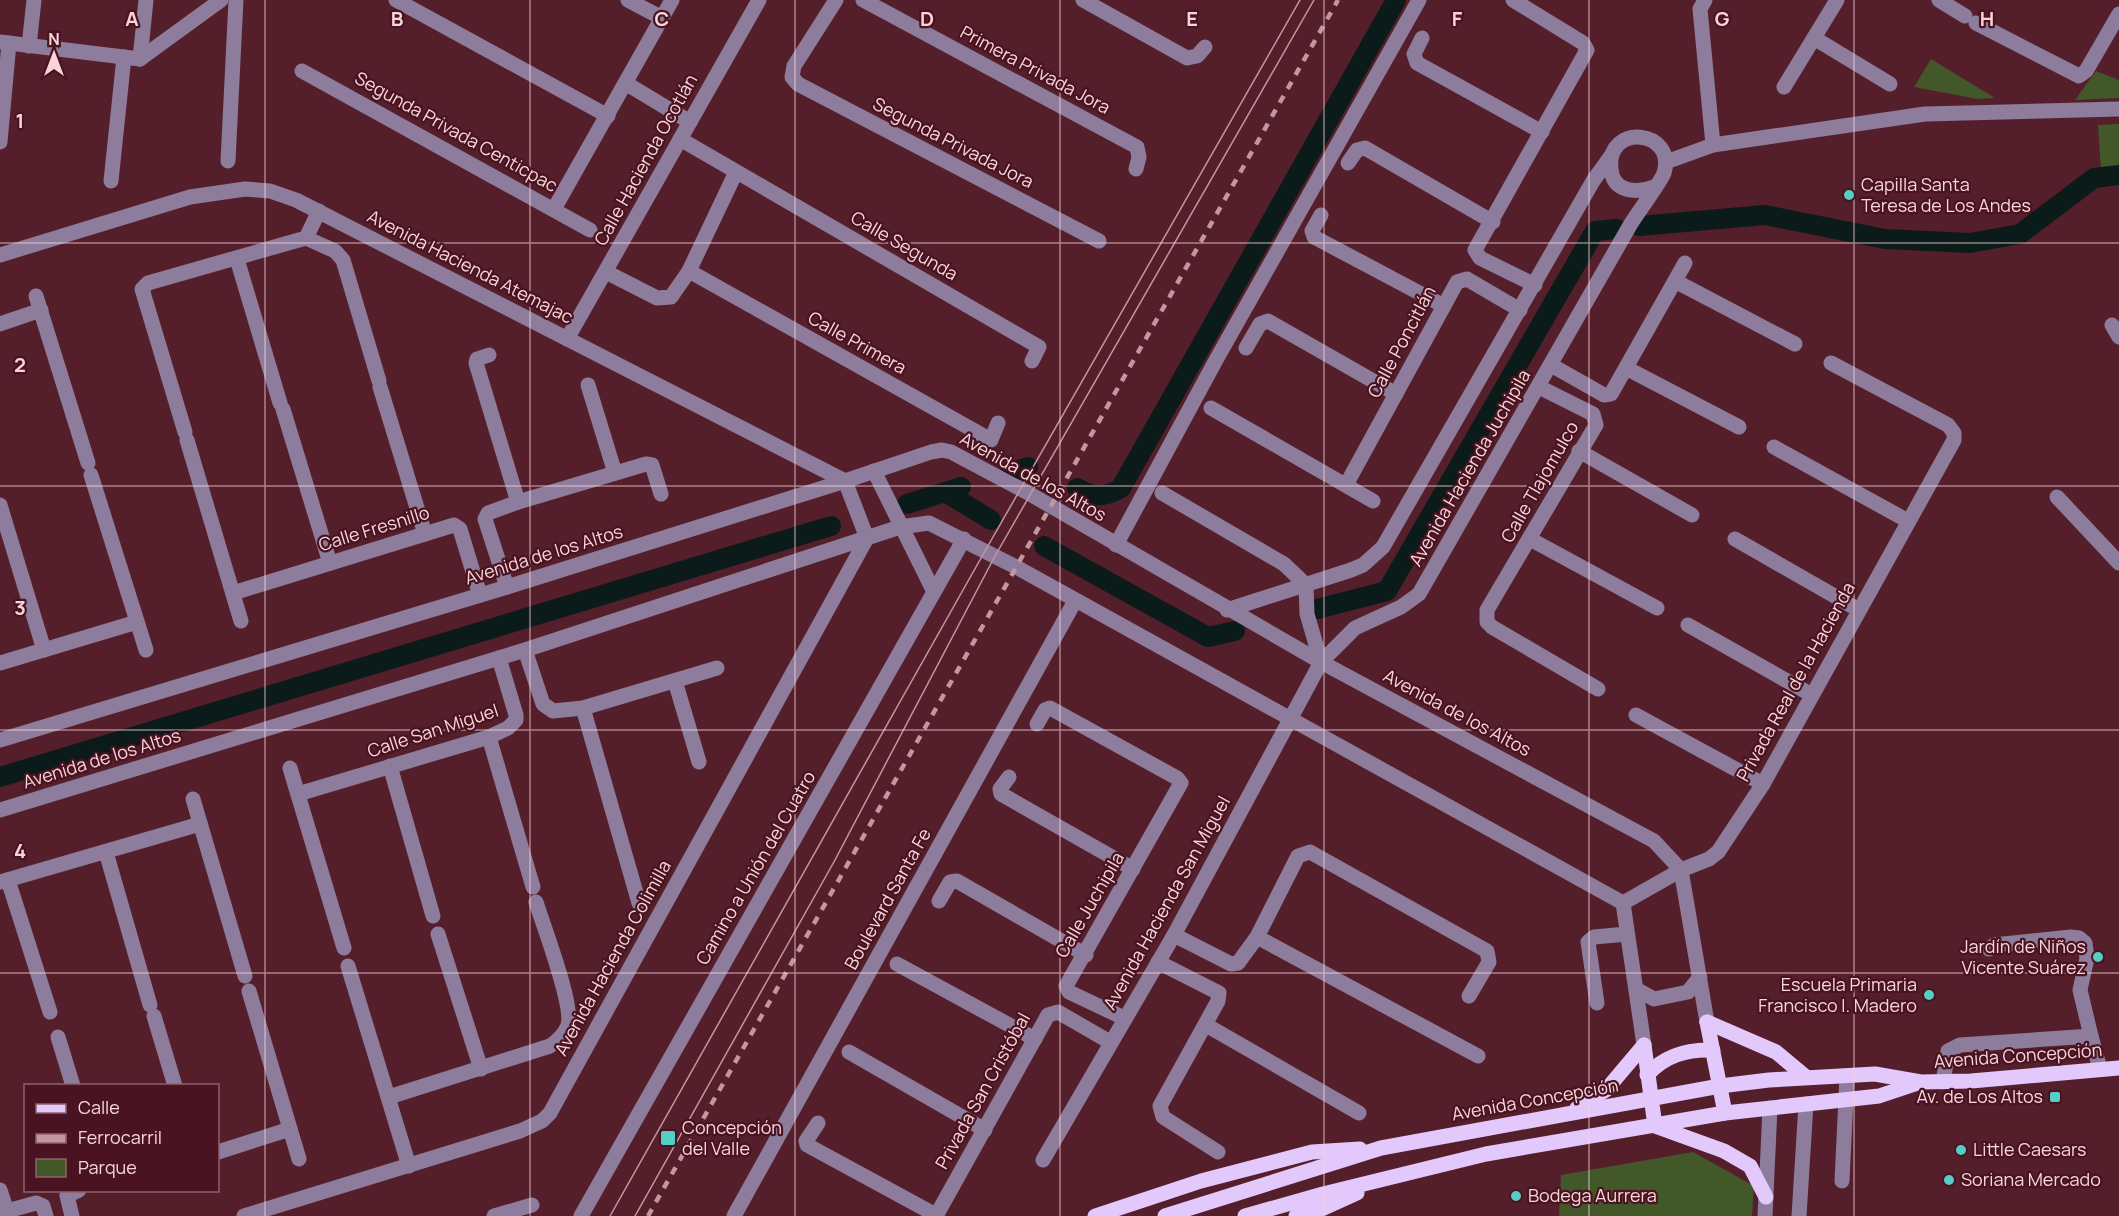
<svg xmlns="http://www.w3.org/2000/svg" width="2119" height="1216" viewBox="0 0 2119 1216" font-family="Manrope,sans-serif">
<style>
.green{fill:#435829}
.lines{fill:none;stroke-linecap:round;stroke-linejoin:round}
.canal{stroke:#0b1b1a;stroke-width:20}
.minor{stroke:#8d7c9b;stroke-width:15}
.major{stroke:#e3c8fb;stroke-width:15}
.tram{stroke:#c298a0;stroke-width:1.5}
.rail{stroke:#c298a0;stroke-width:4.5;stroke-dasharray:8 8;stroke-linecap:butt}
.grid{fill:none;stroke:#f9d5da;stroke-width:1.5;stroke-opacity:0.55}
.poi-dot{fill:#55cec5;stroke:#491321;stroke-width:2}
.labels{text-anchor:middle;stroke-width:4.5;stroke-linejoin:round;paint-order:stroke}
.street-label{font-size:18px;fill:#f9d5da;stroke:#491321}
.poi-label{font-size:18px;fill:#f9d5da;stroke:#491321;text-anchor:start}
.grid-label{font-size:20px;text-anchor:middle;font-weight:bold;fill:#f9d5da;stroke:#491321;stroke-width:4.5;stroke-linejoin:round;paint-order:stroke}
</style>
<rect width="100%" height="100%" fill="#551e2b"/>
<g class="green">
<path d="M1931,59l64,39 -18,1 -63,-12z"/>
<path d="M2096,71l23,9v18l-44,2z"/>
<path d="M2119,124v44l-18,2 -3,-45z"/>
<path d="M1693,1152l61,34 -2,30h-193l2,-41z"/>
</g>
<g class="lines">
<g class="canal">
<path d="M1639,226l126,-11 120,24 85,4 50,-9 74,-56 25,-3"/>
<path d="M1010,473l18,-6"/>
<path d="M1077,488c18,10 27,10 44,0l275,-488"/>
<path d="M945,492l46,28"/>
<path d="M907,504l54,-17"/>
<path d="M1044,546l164,91 27,-6"/>
<path d="M1317,609l70,-18 208,-360 22,-2"/>
<path d="M0,777l831,-251"/>
</g>
<g class="minor">
<path d="M396,0l212,116"/>
<path d="M628,0l34,18"/>
<path d="M836,0l-42,66 -2,11 6,7 301,157"/>
<path d="M863,0l274,147 2,10 -3,12"/>
<path d="M1083,0l104,58 10,-2 8,-9"/>
<path d="M1513,0l70,43 4,7 -112,200 5,8 55,27"/>
<path d="M1705,0l-5,9 13,136"/>
<path d="M1939,0l26,16"/>
<path d="M1976,23l103,53 7,-5 33,-57"/>
<path d="M1422,38l-8,16 3,9 125,69"/>
<path d="M1814,38l76,46"/>
<path d="M0,42l140,17"/>
<path d="M29,46l5,-46"/>
<path d="M140,59l81,-59"/>
<path d="M140,59l6,-59"/>
<path d="M302,71l288,159"/>
<path d="M627,84l63,38"/>
<path d="M1784,87l53,-87"/>
<path d="M680,139l359,208 -7,14"/>
<path d="M0,142l9,-99"/>
<path d="M228,161l8,-161"/>
<path d="M1666,162l47,-17 212,-31 194,-5"/>
<path d="M1348,163l9,-13 8,-2 128,74"/>
<path d="M111,181l13,-124"/>
<path d="M554,209l118,-209"/>
<path d="M1321,215l-9,16 2,6 130,69"/>
<path d="M306,238l29,13 8,9 36,121"/>
<path d="M0,255l190,-58 55,-8 25,2 26,9 549,281 22,57"/>
<path d="M237,259l43,144"/>
<path d="M689,271l302,169 7,-17"/>
<path d="M606,272l51,26 14,-1 18,-26 47,-99"/>
<path d="M1675,281l120,63"/>
<path d="M36,296l52,167"/>
<path d="M0,324l41,-14"/>
<path d="M2112,325l7,12"/>
<path d="M567,339l192,-339"/>
<path d="M1246,348l14,-24 8,-3 128,73"/>
<path d="M489,355l-12,4 -1,4 42,139"/>
<path d="M1551,365l53,30 7,-1 74,-131"/>
<path d="M1626,368l113,59"/>
<path d="M588,385l27,88"/>
<path d="M380,387l45,147"/>
<path d="M1539,387l54,27 3,11 -109,185v12l5,5 106,62"/>
<path d="M1211,408l162,93"/>
<path d="M283,409l47,154"/>
<path d="M185,432l-43,-143 6,-6 158,-45 13,-27"/>
<path d="M187,440l54,181"/>
<path d="M1774,447l134,74"/>
<path d="M1579,451l113,64"/>
<path d="M874,471l60,121"/>
<path d="M91,475l55,175"/>
<path d="M1346,485l111,-203 10,-3 53,31"/>
<path d="M1162,493l122,71 22,21"/>
<path d="M2057,497l62,66"/>
<path d="M0,505l44,145"/>
<path d="M1530,539l127,69"/>
<path d="M1735,539l124,71"/>
<path d="M1116,545l100,-185 203,-360"/>
<path d="M1306,585l1,29 14,48"/>
<path d="M507,587l-22,-68 3,-6 30,-11 128,-38 6,1 9,29"/>
<path d="M233,593l221,-68 6,4 20,66"/>
<path d="M1227,610l124,-40 12,-5 20,-18 210,-366 18,-25"/>
<path d="M1688,625l124,70"/>
<path d="M525,650l18,54 10,7 30,-3 134,-40"/>
<path d="M0,663l137,-41"/>
<path d="M675,681l24,81"/>
<path d="M583,708l56,195"/>
<path d="M1636,715l127,69"/>
<path d="M1037,724l8,-14 5,-2 127,70 4,5 -115,203 3,6 55,26"/>
<path d="M489,737l44,150"/>
<path d="M0,740l507,-153 338,-106 86,-29 11,-2 9,2 79,42 291,168 333,179 27,29 26,152"/>
<path d="M390,766l43,150"/>
<path d="M290,768l54,180"/>
<path d="M1009,777l-9,12 1,5 132,75"/>
<path d="M298,794l191,-57 19,-9 8,-8v-5l-17,-57"/>
<path d="M193,799l52,177"/>
<path d="M0,810l525,-160 375,-123 29,-4 89,45 605,335 21,142"/>
<path d="M106,852l44,153"/>
<path d="M8,880l42,132"/>
<path d="M0,882l200,-58"/>
<path d="M939,901l11,-19 7,-1 129,74"/>
<path d="M1623,903l58,-33 28,-11 9,-7 45,-68 191,-344v-7l-6,-8 -117,-62"/>
<path d="M438,934l43,135"/>
<path d="M1174,935l57,29 7,-1 19,-26 41,-81 12,-4 177,99 2,11 -20,34"/>
<path d="M1257,937l221,119"/>
<path d="M1989,949l5,-4 77,-8 8,1 6,5 2,15 -7,32 11,46"/>
<path d="M1158,962l61,31 -1,8 -58,105 3,11 55,35"/>
<path d="M897,964l138,75"/>
<path d="M348,966l61,200"/>
<path d="M1636,989l18,10 34,-7 12,-15"/>
<path d="M249,991l50,168"/>
<path d="M1597,1003l-9,-61 6,-5 33,-3"/>
<path d="M154,1016l21,70"/>
<path d="M1206,1025l153,88"/>
<path d="M58,1037l15,49"/>
<path d="M849,1052l136,78"/>
<path d="M1943,1082l5,-31 12,-6 131,-9 9,33"/>
<path d="M389,1097l161,-51c7,-5 15,-12 18,-21 6,-20 -25,-100 -32,-123"/>
<path d="M818,1123l-12,18 1,4 129,70"/>
<path d="M218,1152l72,-23"/>
<path d="M1043,1160l131,-225 147,-273 34,-34 46,-21 18,-13 210,-367c6,-11 32,-45 35,-54 13,-43 -58,-51 -53,-4 2,24 26,24 43,18"/>
<path d="M1842,1181l5,-105"/>
<path d="M0,1190l7,21"/>
<path d="M0,1213l36,-10 7,3 3,10"/>
<path d="M72,1216l-5,-20 12,-6"/>
<path d="M244,1216l276,-85 22,-10 8,-8 317,-575"/>
<path d="M494,1216l38,-11"/>
<path d="M581,1216l383,-677"/>
<path d="M734,1216l341,-615"/>
<path d="M936,1216l112,-201 10,-3 52,30"/>
<path d="M1765,1216l5,-108"/>
<path d="M1799,1216l7,-112"/>
</g>
<g class="major">
<path d="M1707,1022l69,30 30,25"/>
<path d="M1707,1022l18,91"/>
<path d="M1644,1045l11,81 69,25 26,15 16,31"/>
<path d="M1647,1075c18,-20 40,-26 66,-25"/>
<path d="M1577,1108l29,-18 38,-45"/>
<path d="M1095,1216l106,-35 111,-29 48,-3"/>
<path d="M1165,1216l216,-68 339,-62 49,-6 106,-6 46,8 50,-1 148,-13"/>
<path d="M1245,1216l78,-22 163,-40 239,-41 154,-17 39,-13"/>
<path d="M1296,1216l28,-8 33,-15"/>
</g>
<g class="tram">
<path d="M610,1216l375,-665 315,-551"/>
<path d="M635,1216l200,-356 160,-304 319,-556"/>
</g>
<path class="rail" d="M648,1216l690,-1216"/>
</g>
<path class="grid" d="M265,0v1216M530,0v1216M795,0v1216M1060,0v1216M1324,0v1216M1589,0v1216M1854,0v1216M0,243h2119M0,486h2119M0,730h2119M0,973h2119"/>
<g class="poi-dot">
<circle cx="1849" cy="195" r="6"/>
<circle cx="2098" cy="957" r="6"/>
<circle cx="1929" cy="995" r="6"/>
<rect x="2049" y="1091" width="12" height="12" rx="3"/>
<rect x="660" y="1130" width="16" height="16" rx="3"/>
<circle cx="1961" cy="1150" r="6"/>
<circle cx="1949" cy="1180" r="6"/>
<circle cx="1516" cy="1196" r="6"/>
</g>
<g class="labels">
<g class="street-label">
<text transform="translate(1035 70) rotate(28)" y="6">Primera Privada Jora</text>
<text transform="translate(456 132) rotate(29)" y="6">Segunda Privada Centicpac</text>
<text transform="translate(953 143) rotate(27)" y="6">Segunda Privada Jora</text>
<text transform="translate(646 160) rotate(-61)" y="6">Calle Hacienda Ocotlán</text>
<text transform="translate(904 246) rotate(30)" y="6">Calle Segunda</text>
<text transform="translate(470 267) rotate(27)" y="6">Avenida Hacienda Atemajac</text>
<text transform="translate(1402 342) rotate(-62)" y="6">Calle Poncitlán</text>
<text transform="translate(857 343) rotate(29)" y="6">Calle Primera</text>
<text transform="translate(1470 468) rotate(-60)" y="6">Avenida Hacienda Juchipila</text>
<text transform="translate(1033 477) rotate(29)" y="6">Avenida de los Altos</text>
<text transform="translate(1540 482) rotate(-60)" y="6">Calle Tlajomulco</text>
<text transform="translate(374 529) rotate(-17)" y="6">Calle Fresnillo</text>
<text transform="translate(544 555) rotate(-17)" y="6">Avenida de los Altos</text>
<text transform="translate(1796 682) rotate(-61)" y="6">Privada Real de la Hacienda</text>
<text transform="translate(1457 713) rotate(28)" y="6">Avenida de los Altos</text>
<text transform="translate(433 731) rotate(-18)" y="6">Calle San Miguel</text>
<text transform="translate(102 759) rotate(-17)" y="6">Avenida de los Altos</text>
<text transform="translate(756 868) rotate(-60)" y="6">Camino a Unión del Cuatro</text>
<text transform="translate(888 899) rotate(-61)" y="6">Boulevard Santa Fe</text>
<text transform="translate(1167 903) rotate(-61)" y="6">Avenida Hacienda San Miguel</text>
<text transform="translate(1090 905) rotate(-60)" y="6">Calle Juchipila</text>
<text transform="translate(613 958) rotate(-61)" y="6">Avenida Hacienda Colimilla</text>
<text transform="translate(2018 1056) rotate(-4)" y="6">Avenida Concepción</text>
<text transform="translate(983 1091) rotate(-61)" y="6">Privada San Cristóbal</text>
<text transform="translate(1535 1100) rotate(-10)" y="6">Avenida Concepción</text>
</g>
<g class="poi-label">
<text x="1861" y="191">Capilla Santa<tspan x="1861" dy="21">Teresa de Los Andes</tspan></text>
<text x="2086" y="953" text-anchor="end">Jardín de Niños<tspan x="2086" dy="21">Vicente Suárez</tspan></text>
<text x="1917" y="991" text-anchor="end">Escuela Primaria<tspan x="1917" dy="21">Francisco I. Madero</tspan></text>
<text x="2043" y="1103" text-anchor="end">Av. de Los Altos</text>
<text x="682" y="1134">Concepción<tspan x="682" dy="21">del Valle</tspan></text>
<text x="1973" y="1156">Little Caesars</text>
<text x="1961" y="1186">Soriana Mercado</text>
<text x="1528" y="1202">Bodega Aurrera</text>
</g>
</g>
<g class="grid-label">
<text x="132" y="26">A</text>
<text x="397" y="26">B</text>
<text x="662" y="26">C</text>
<text x="927" y="26">D</text>
<text x="1192" y="26">E</text>
<text x="1457" y="26">F</text>
<text x="1722" y="26">G</text>
<text x="1987" y="26">H</text>
<text x="20" y="128">1</text>
<text x="20" y="372">2</text>
<text x="20" y="615">3</text>
<text x="20" y="858">4</text>
</g>
<rect x="24" y="1084" width="195" height="108" fill="#491321" stroke="#8f616b" stroke-width="1.5"/>
<rect x="36" y="1104" width="30" height="9" fill="#e3c8fb" stroke="#8f616b" stroke-width="1.5"/>
<text x="78" y="1114" font-size="18" fill="#f9d5da">Calle</text>
<rect x="36" y="1134" width="30" height="9" fill="#c298a0" stroke="#8f616b" stroke-width="1.5"/>
<text x="78" y="1144" font-size="18" fill="#f9d5da">Ferrocarril</text>
<rect x="36" y="1159" width="30" height="18" fill="#435829" stroke="#8f616b" stroke-width="1.5"/>
<text x="78" y="1174" font-size="18" fill="#f9d5da">Parque</text>
<g transform="translate(54 54)" stroke="#491321" stroke-width="4.5" paint-order="stroke">
<path d="M0-4.5L10 22L0 15L-10 22Z" fill="#f9d5da"/>
<text y="-9" font-size="16" font-weight="bold" text-anchor="middle" fill="#f9d5da">N</text>
</g>
</svg>
